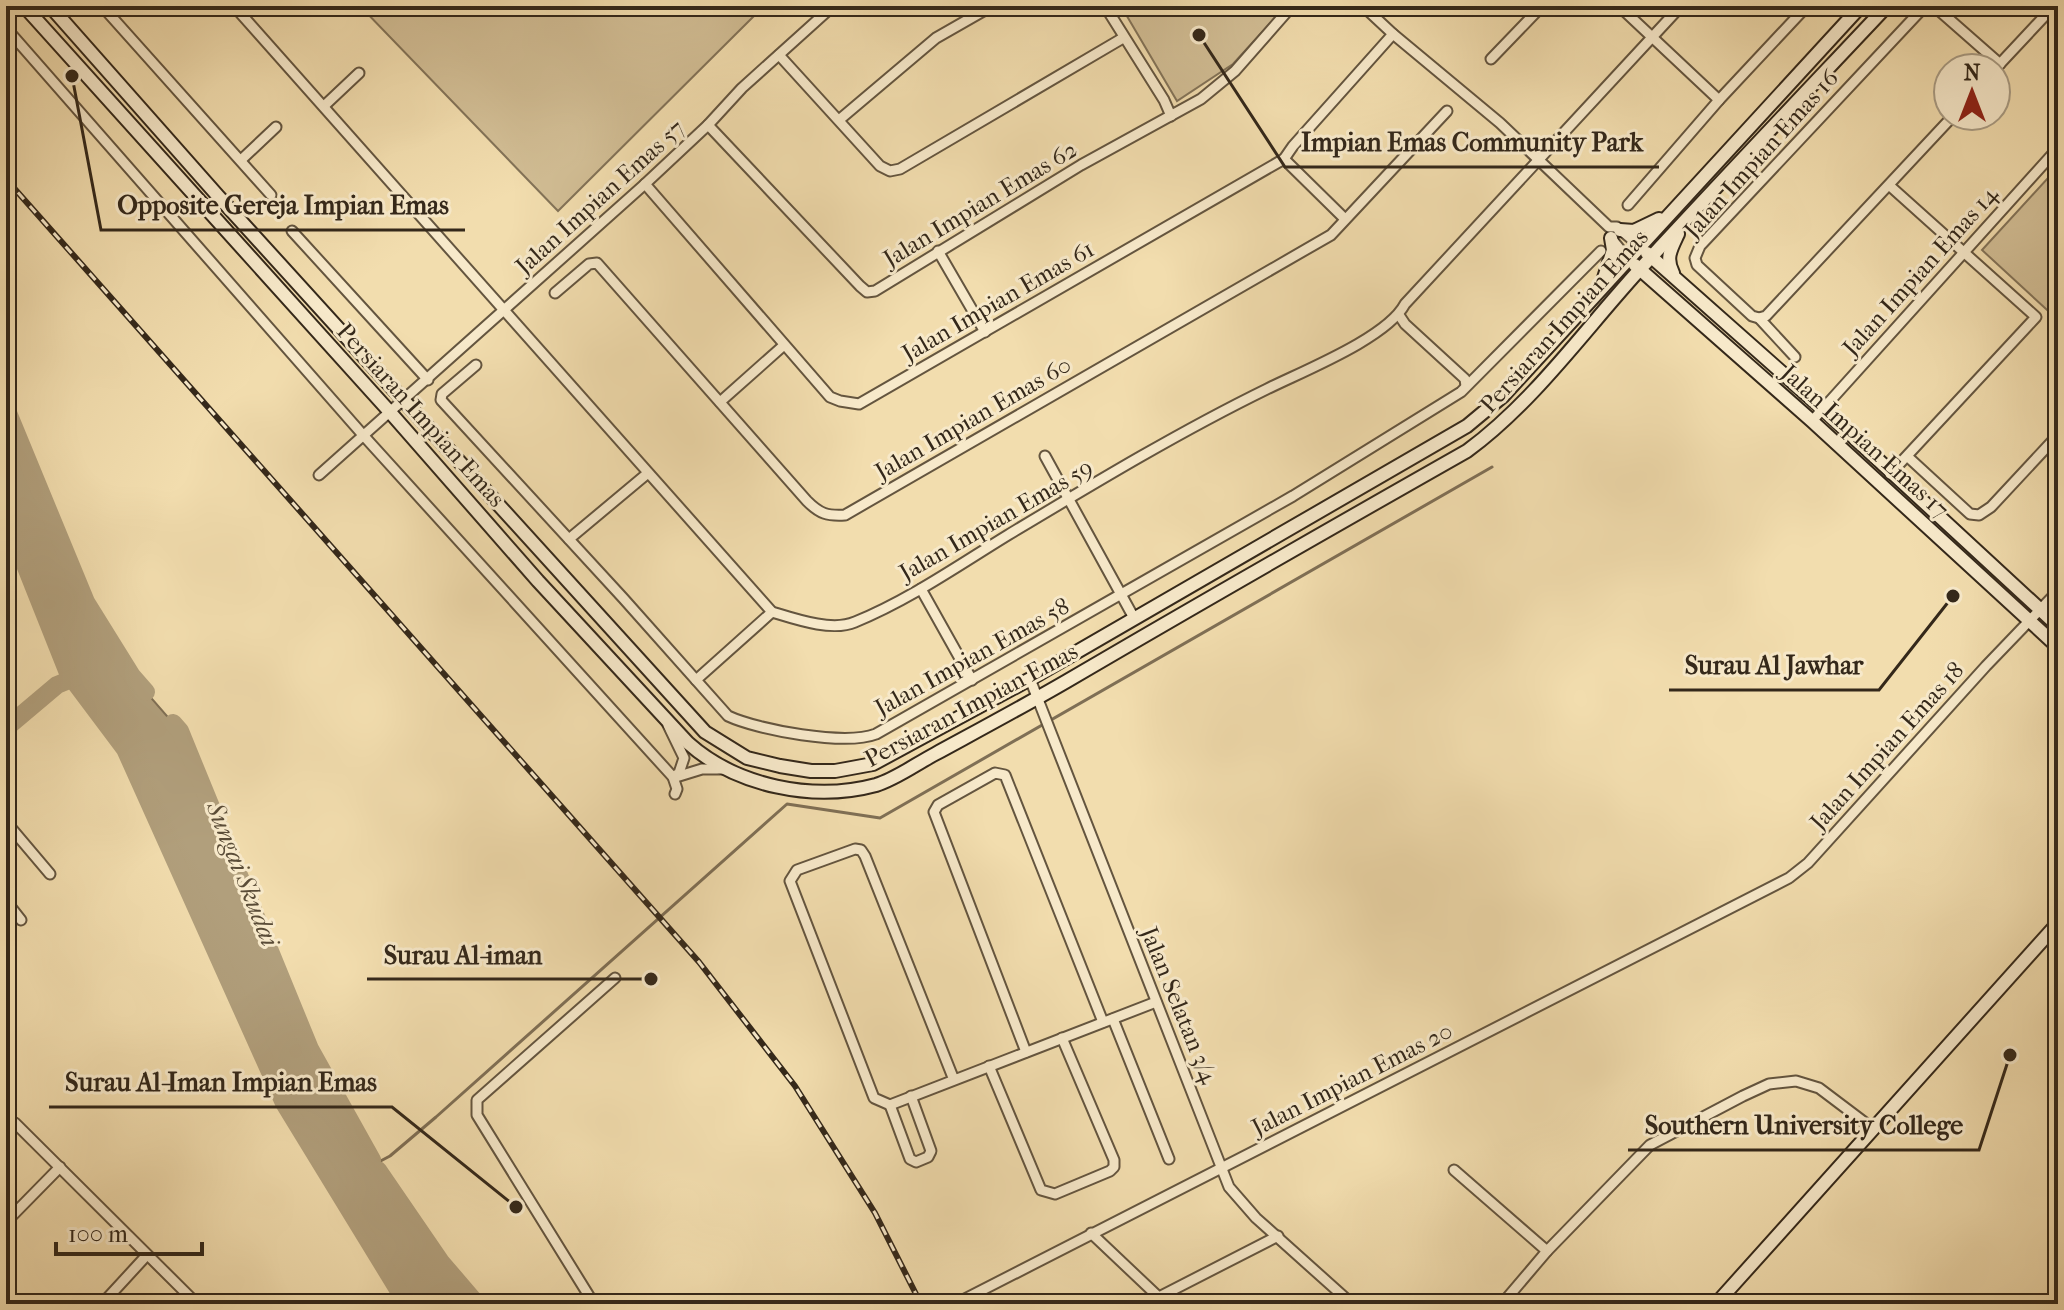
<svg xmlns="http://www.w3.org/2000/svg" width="2064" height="1310" viewBox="0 0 2064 1310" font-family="'IM FELL French Canon',serif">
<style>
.green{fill:#d2be95;stroke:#837358;stroke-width:2}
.water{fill:#b19f7c;stroke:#7f6f55;stroke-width:2}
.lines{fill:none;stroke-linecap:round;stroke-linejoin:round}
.stream{stroke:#7f6f55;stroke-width:3}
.river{stroke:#b19f7c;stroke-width:18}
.street-casing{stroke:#64553f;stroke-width:13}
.secondary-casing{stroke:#34281a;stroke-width:16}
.street{stroke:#f7e9ca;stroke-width:9}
.secondary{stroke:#f7e9ca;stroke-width:12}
.rail-casing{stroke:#34281a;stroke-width:6}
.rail{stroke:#f7e9ca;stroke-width:3;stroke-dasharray:9;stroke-linecap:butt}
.labels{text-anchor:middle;stroke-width:6;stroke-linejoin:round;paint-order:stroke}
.street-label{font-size:24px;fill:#34281a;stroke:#f7e9ca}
.water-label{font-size:26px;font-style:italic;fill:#5a4c37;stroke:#f7e9ca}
.leader{fill:none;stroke:#34281a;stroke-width:3}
.callout-dot{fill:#34281a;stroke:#f7e9ca;stroke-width:3}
.callout-label{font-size:26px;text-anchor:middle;font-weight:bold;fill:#34281a;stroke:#f7e9ca;stroke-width:6;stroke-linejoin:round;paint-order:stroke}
</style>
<rect width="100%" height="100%" fill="#f2ddae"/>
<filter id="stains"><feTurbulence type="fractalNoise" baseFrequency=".0025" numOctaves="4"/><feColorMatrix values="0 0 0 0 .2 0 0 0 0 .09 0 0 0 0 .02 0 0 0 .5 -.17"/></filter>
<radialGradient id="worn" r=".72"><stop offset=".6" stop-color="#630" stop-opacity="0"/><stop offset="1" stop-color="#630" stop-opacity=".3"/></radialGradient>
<g class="green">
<path d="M360,6h404l-206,205z"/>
<path d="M1121,6h165l-53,58 -56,37z"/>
<path d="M2058,167v153l-76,-70z"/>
</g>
<path class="water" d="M6,408l80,194 46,74 48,55 130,318 62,111 69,102 36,42h-66l-9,-8 -118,-193 -159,-354 -57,-76 -62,-156z"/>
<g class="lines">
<path class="stream" d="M371,1166l19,-10 46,-39 351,-313 93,14 612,-351"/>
<g class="river">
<path d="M6,408l80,194 46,74 14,16"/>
<path d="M6,517l62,156 57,76 159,354 118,193 9,8"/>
<path d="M173,723l7,8 130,318 62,111"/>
<path d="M6,728l51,-43 24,-10"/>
<path d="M378,1170l63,92 36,42"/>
</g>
<g class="street-casing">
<g id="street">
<path d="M102,6l169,189"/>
<path d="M234,6l538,606c23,7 60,20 83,10 54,-22 104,-57 153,-87 85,-51 171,-103 259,-146 36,-18 120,-51 138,-85l276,-298"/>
<path d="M1105,6l59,94 7,16"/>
<path d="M1363,6l30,28 107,89 109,104h8l22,18"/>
<path d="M1619,6l100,94"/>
<path d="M1925,6l-225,240 -5,12 2,7 55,51 7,2 7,-2 187,-200"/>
<path d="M1934,6l66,58"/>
<path d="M6,28l357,407 310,342 4,12 -2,5"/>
<path d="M779,55l101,111 10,5 10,-2 223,-131"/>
<path d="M1491,59l51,-53"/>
<path d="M1996,68l58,-62"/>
<path d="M324,106l35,-33"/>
<path d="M839,120l97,-82 56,-32"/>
<path d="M708,125l152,161 7,6 8,-1 206,-126 120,-66 34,-28 57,-65"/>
<path d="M1284,159l61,60"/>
<path d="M241,160l35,-33"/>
<path d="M645,184l185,213 10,4 19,3 425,-245 9,-13 100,-112"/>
<path d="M1890,186l146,131 -146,157"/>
<path d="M1628,205l91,-105 88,-94"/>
<path d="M292,231l136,149"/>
<path d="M1611,238l16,20"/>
<path d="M938,251l47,81"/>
<path d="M555,293l34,-29 8,-1 210,238c13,13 20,15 38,14l486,-280 116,-124"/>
<path d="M1399,315l6,9 60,55 1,7"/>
<path d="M1759,318l36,39"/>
<path d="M476,365l-34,29 -1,6 182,198 105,118c30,14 117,30 148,18l417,-238 168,-104 140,-141"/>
<path d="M720,402l63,-56"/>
<path d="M1812,421l246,-273"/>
<path d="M1045,456l89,162"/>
<path d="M1908,457l62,57 9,1 12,-8 67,-72"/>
<path d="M319,475l326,-291 63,-59 34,-37 91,-82"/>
<path d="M569,539l79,-66"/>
<path d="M921,589l51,91"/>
<path d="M1030,679l199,508 27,31 96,86"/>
<path d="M696,680l76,-68"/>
<path d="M668,725l16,33 -5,15 -6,4"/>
<path d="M676,777l26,-8h22"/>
<path d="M6,822l44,52"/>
<path d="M6,901l15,19"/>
<path d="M1113,1019l56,140"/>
<path d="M1026,1052l-92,-240 4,-7 57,-32 10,2 98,247"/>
<path d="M989,1066l52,124 14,4 55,-23 4,-4v-7l-52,-122"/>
<path d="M954,1080l-89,-224 -4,-6 -6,-1 -58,21 -7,11 84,217 16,7 266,-103"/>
<path d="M890,1105l20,54 6,3 12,-5 3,-6 -20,-55"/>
<path d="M15,1123l182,181"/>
<path d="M1454,1170l93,81"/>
<path d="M6,1222l54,-55"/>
<path d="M1091,1233l75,71"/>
<path d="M1159,1297l119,-61"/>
<path d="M102,1304l45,-49"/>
<path d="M594,1304l-117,-189v-15l138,-122"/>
<path d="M955,1304l834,-426 19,-15 178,-197 72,-75"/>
<path d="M1502,1304l45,-53 103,-106 93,-49 26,-12 27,-3 23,7 53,40"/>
</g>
</g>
<g class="secondary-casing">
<g id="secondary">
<path d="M24,6l365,405 149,170 150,162c48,43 125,59 188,42 20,-6 40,-21 59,-31 44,-24 89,-48 132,-73 133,-78 266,-154 400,-230 68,-50 118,-122 175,-184 81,-88 163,-174 245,-261"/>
<path d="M50,6l168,190 487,536 42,26 33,8 31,5h24l38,-7 157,-85 437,-253 36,-30 358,-390"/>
<path d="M1620,230l14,1 25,-12"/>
<path d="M1647,253l176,156 235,217"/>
<path d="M1635,265l177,156 246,226"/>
<path d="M1673,273c-8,-15 -2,-24 5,-39"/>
<path d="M1603,281l10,-31 -2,-12"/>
<path d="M1716,1304l342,-381"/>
</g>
</g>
<use href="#street" class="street"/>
<use href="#secondary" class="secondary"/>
<g class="rail-casing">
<path id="rail" d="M6,179l693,783 96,124 80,127 46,91"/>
</g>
<use href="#rail" class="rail"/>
</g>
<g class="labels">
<g class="street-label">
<text transform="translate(1761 154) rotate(-48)" y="8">Jalan Impian Emas 16</text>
<text transform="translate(600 197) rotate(-42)" y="8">Jalan Impian Emas 57</text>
<text transform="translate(980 204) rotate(-31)" y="8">Jalan Impian Emas 62</text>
<text transform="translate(1920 271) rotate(-48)" y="8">Jalan Impian Emas 14</text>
<text transform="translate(998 301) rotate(-30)" y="8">Jalan Impian Emas 61</text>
<text transform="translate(1564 321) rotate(-48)" y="8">Persiaran Impian Emas</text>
<text transform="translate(421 415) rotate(48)" y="8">Persiaran Impian Emas</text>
<text transform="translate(973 418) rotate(-30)" y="8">Jalan Impian Emas 60</text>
<text transform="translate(1865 441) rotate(42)" y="8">Jalan Impian Emas 17</text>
<text transform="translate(996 520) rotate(-30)" y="8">Jalan Impian Emas 59</text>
<text transform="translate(972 657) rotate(-29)" y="8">Jalan Impian Emas 58</text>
<text transform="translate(971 705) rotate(-28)" y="8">Persiaran Impian Emas</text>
<text transform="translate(1887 746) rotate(-48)" y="8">Jalan Impian Emas 18</text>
<text transform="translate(1179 1005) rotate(68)" y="8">Jalan Selatan 3/4</text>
<text transform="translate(1352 1079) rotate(-27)" y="8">Jalan Impian Emas 20</text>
</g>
<g class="water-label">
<text transform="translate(243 874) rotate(68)" y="9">Sungai Skudai</text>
</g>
</g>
<path class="leader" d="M1199 35L1285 167H1659M72 76L101 230H465M1953 596L1879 690H1669M651 979L558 979H367M516 1207L392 1107H49M2010 1055L1979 1150H1628"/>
<g class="callout-dot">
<circle cx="1199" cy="35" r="8"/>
<circle cx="72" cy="76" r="8"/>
<circle cx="1953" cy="596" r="8"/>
<circle cx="651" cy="979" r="8"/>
<circle cx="516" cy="1207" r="8"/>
<circle cx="2010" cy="1055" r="8"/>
</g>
<g class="callout-label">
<text x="1472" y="151">Impian Emas Community Park</text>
<text x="283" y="214">Opposite Gereja Impian Emas</text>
<text x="1774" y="674">Surau Al Jawhar</text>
<text x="463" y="964">Surau Al-iman</text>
<text x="221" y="1091">Surau Al-Iman Impian Emas</text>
<text x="1804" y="1134">Southern University College</text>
</g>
<rect width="2064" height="1310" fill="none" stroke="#f2ddae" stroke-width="32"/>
<rect x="8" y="8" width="2048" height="1294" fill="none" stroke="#34281a" stroke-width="4"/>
<rect x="16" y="16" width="2032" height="1278" fill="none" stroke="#34281a" stroke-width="2"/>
<g transform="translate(1972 92)"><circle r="38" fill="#f7e9ca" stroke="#a99c84" stroke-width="2"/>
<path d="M0-6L14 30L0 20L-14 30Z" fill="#8f2418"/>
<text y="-12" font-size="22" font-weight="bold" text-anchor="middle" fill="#34281a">N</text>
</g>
<path d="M56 1242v12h146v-12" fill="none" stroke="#34281a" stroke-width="4"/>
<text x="68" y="1242" font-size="24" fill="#34281a" stroke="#f7e9ca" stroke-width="6" paint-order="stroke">100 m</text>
<rect width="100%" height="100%" filter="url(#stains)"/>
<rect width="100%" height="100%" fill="url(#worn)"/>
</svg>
